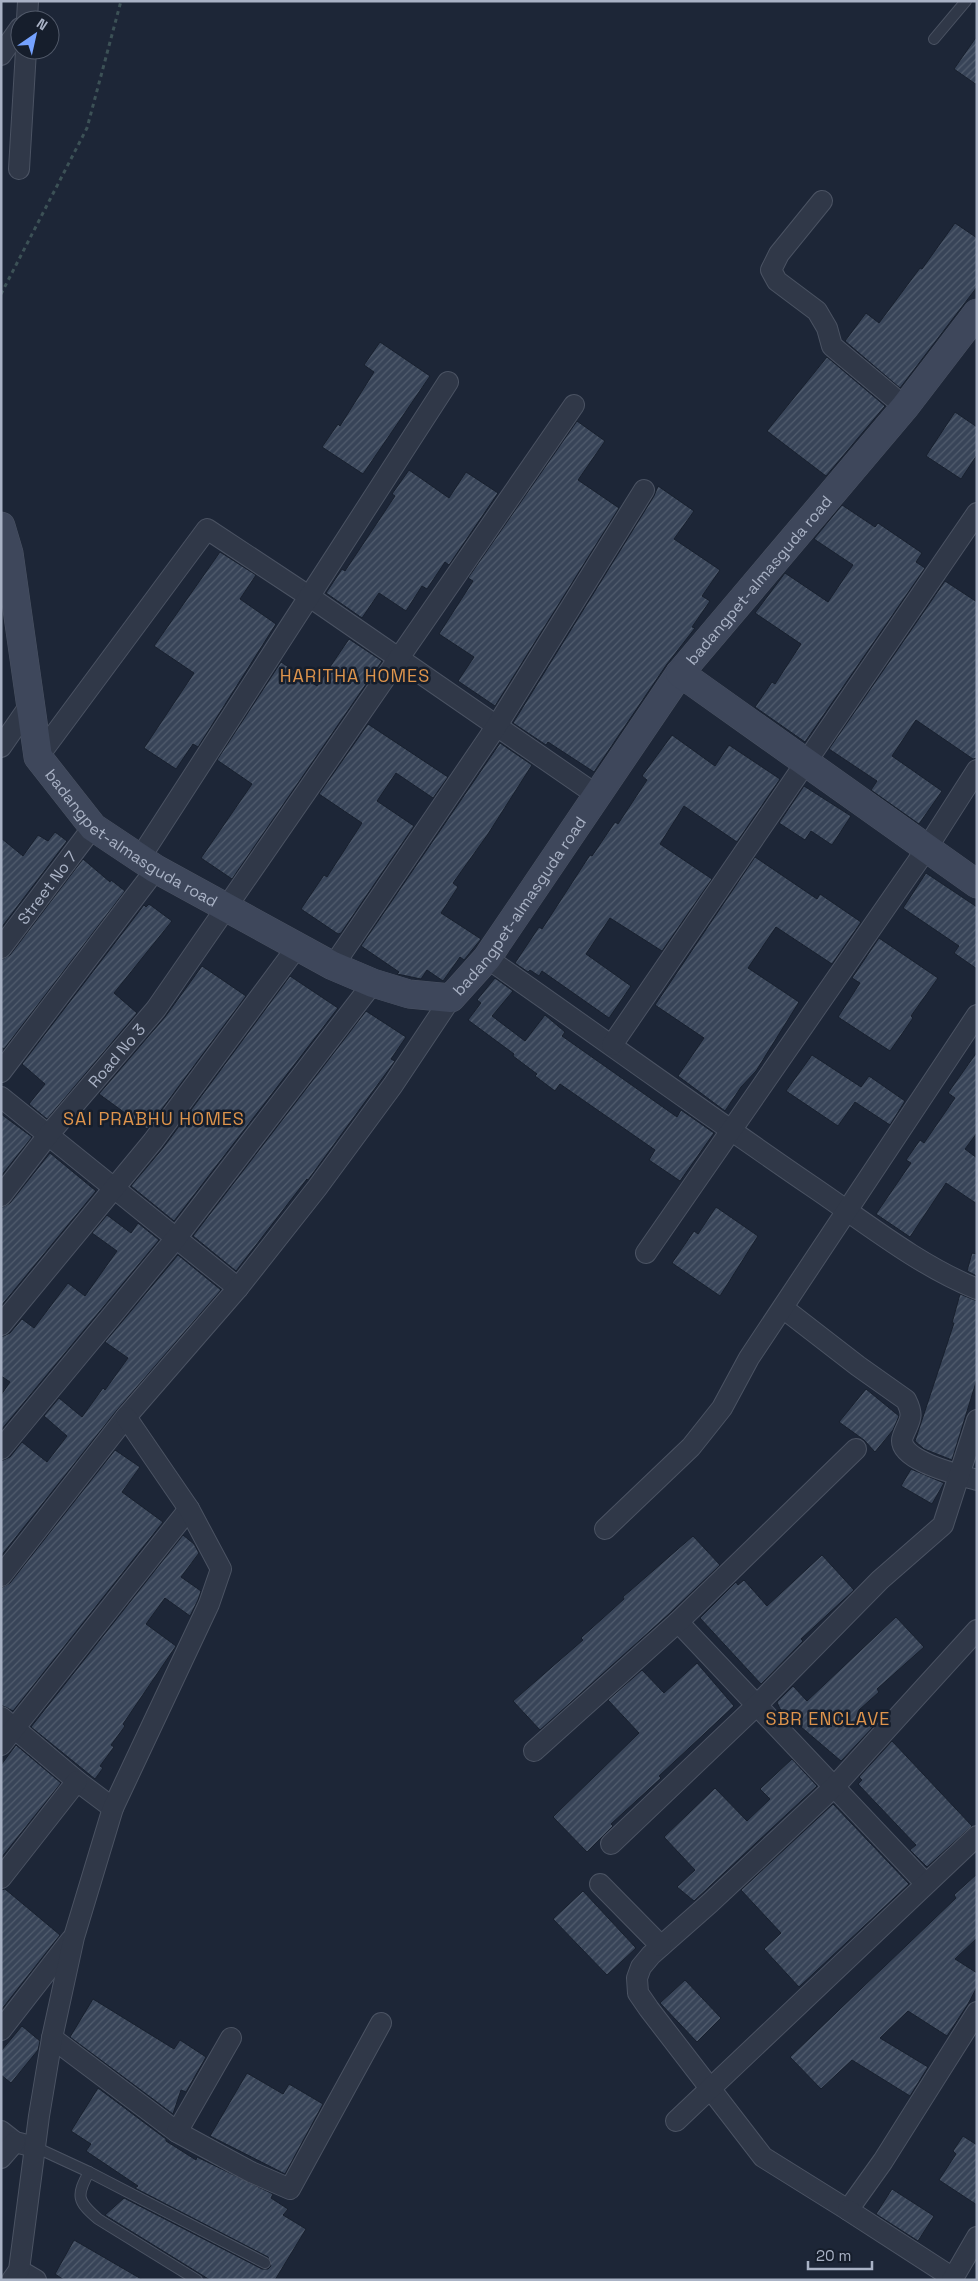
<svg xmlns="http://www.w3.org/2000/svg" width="978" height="2281" viewBox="0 0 978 2281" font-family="'Space Grotesk',sans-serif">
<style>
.building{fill:url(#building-hatch);stroke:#18202e}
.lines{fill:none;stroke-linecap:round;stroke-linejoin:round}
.lane-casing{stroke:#4b5363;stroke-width:12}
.street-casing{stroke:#4b5363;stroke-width:22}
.secondary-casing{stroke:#4b5363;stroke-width:29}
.path{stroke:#3c5156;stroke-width:3;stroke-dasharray:4 4;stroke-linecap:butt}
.lane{stroke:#303848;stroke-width:10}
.street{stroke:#303848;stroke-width:20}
.secondary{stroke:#3e475b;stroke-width:28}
.labels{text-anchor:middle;stroke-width:5;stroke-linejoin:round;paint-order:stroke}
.street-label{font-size:16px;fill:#a9b2c5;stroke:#161e2c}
.neighbourhood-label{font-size:18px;letter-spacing:1px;fill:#de944c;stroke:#161e2c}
</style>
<defs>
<pattern id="building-hatch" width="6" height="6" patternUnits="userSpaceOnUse" patternTransform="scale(1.25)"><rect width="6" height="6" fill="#384458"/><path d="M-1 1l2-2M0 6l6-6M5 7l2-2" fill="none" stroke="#525d6e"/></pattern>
</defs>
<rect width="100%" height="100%" fill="#1d2637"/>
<g class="building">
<path d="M977,36v49l-23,-16z"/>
<path d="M955,223l22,15v49l-77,101 -55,-47 21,-28 13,10 41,-55 2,1z"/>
<path d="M380,342l50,34 -67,98 -41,-27 16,-23 2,2 34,-54 -10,-7z"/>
<path d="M827,357l58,49 -59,70 -59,-45z"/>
<path d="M955,412l22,15v28l-16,24 -35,-23z"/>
<path d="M577,421l28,20 -27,39 41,28 -124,198 -37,-25 16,-24 -35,-23 34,-53 -5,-3z"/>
<path d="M409,470l40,28 17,-26 32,21 -49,72 -4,-3 -18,27 -5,-3 -16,25 -27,-18 -17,25 -36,-25 16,-24 3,2 50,-75 -3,-2z"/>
<path d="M658,486l36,25 -20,28 46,31 -18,26 8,5 -18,26 3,1 -28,36 -73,108 -46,-30 -2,3 -33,-22 141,-227z"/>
<path d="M842,505l33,22 3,-4 44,30 -6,9 9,6 -120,174 -50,-35 17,-25 3,2 26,-40 -46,-31 30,-40 43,29 25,-37 -39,-26z"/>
<path d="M220,552l36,23 -16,24 36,25 -78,123 -5,-3 -17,25 -32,-21 50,-75 -40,-27z"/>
<path d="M945,581l32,21v156l-4,1 -57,-39 -24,36 50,35 -23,33 -48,-34 6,-9 -48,-32z"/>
<path d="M349,639l33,22 -150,218 -31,-21 51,-74 -35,-24 64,-98 36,24z"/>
<path d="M368,724l80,53 -15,21 -37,-25 -19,28 37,25 -73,107 -3,1 -37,-25 23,-34 3,2 35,-54 -43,-29z"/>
<path d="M672,735l43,31 14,-21 51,34 -43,63 -53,-36 -24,38 52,35 -50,72 -52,-33 -24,36 45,32 -22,32 -67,-47 -3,5 -9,-6 -2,2 -13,-9 24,-36 3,2 48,-74 2,1 23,-34 3,2 29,-44 -5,-4z"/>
<path d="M500,743l32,22 -44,69 -35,49 5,4 -17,26 40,26 -17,21 -4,-3 -17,24 -16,-11 -6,9 -24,-5 2,-2 -38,-26z"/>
<path d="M804,786l47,30 -19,29 -21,-14 -6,9 -26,-17z"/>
<path d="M55,832l12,9 -66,87v-90l22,18 15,-21 10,6z"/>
<path d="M755,857l62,42 3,-5 41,28 -29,42 -56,-37 -28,41 51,34 -43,69 -15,16 -16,24 -47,-35 26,-38 -49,-33z"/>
<path d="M83,859l27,23 1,-2 14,11 -121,158 -3,-2v-87l9,-5z"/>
<path d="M926,873l51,34v62l-23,-16 5,-7 -56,-38z"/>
<path d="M149,904l23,17 -58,72 23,20 -90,106 -18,-15 16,-20 -23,-20 122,-159 2,2z"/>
<path d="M879,938l59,40 -27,38 2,2 -23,33 -52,-34 22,-34 -8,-5z"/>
<path d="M202,966l44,30 -99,133 -48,-35 66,-77z"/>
<path d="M290,976l48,32 -164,213 -43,-35 32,-38z"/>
<path d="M495,978l18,13 -21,25 33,25 20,-26 20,17 -3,4 115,81 4,-7 33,23 -34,48 -31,-21 6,-10 -95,-66 -5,7 -20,-15 2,-2 -24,-18 1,-2 -46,-34 13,-17 -4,-3z"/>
<path d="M366,1011l40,26 -15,22 4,2 -87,119 -1,-1 -71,92 -43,-35z"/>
<path d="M977,1052v81l-12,16 12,9v46l-31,-21 -36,54 -34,-23 35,-51 -5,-3 14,-20 4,3 31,-45 -7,-5z"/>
<path d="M812,1055l49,32 8,-11 36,25 -15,24 -35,-23 -17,24 -52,-35z"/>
<path d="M1,1114l31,23 -31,39z"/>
<path d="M50,1153l46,38 -95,115v-98l9,-5z"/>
<path d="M716,1207l42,29 -38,60 -48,-33 22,-32 4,3z"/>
<path d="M107,1215l24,18 7,-10 21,17 -158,190v-35l9,-13 -9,-6v-39l9,-4 12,-14 12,9 34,-45 17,13 32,-45 -25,-18z"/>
<path d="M972,1253l5,1v22l-10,-5z"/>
<path d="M178,1255l43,35 -104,120 -116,146v-95l9,-4 12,-15 25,20 20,-26 -23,-20 15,-18 23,19 21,-29 2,2 23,-32 -23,-16z"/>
<path d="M960,1294l17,7v78l-25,81 -28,-11 -9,-8 39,-118h-2z"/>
<path d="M866,1389l33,27 -6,14 -18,22 -11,-12 -25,-18z"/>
<path d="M115,1450l25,17 -18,25 41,30 -150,189 -12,-6v-117l9,-5z"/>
<path d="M911,1469l33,14 -12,21 -31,-18z"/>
<path d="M183,1535l11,9 5,9 -18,24 20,14 -3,9 -8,16 -25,-18 -19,26 30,22 -53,78 2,2 -14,19 3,2 -14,19 3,2 -8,11 -64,-52z"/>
<path d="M693,1536l27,29 -50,48 -130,117 -27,-29 70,-61 -2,-2 43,-39 -1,-2z"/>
<path d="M822,1555l32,35 -53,49 2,2 -42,43 -61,-66 36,-36 2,3 6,-5 23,26z"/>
<path d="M896,1617l28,30 -47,42 2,3 -20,18 16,15 -34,36 -61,-52 -3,-7 16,-16 14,15z"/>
<path d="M697,1663l37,43 -75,70 2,2 -50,46 2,2 -26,26 -34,-35 86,-84 -31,-33 34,-30 22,23z"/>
<path d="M892,1741l80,85 -45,41 -17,-17 6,-5 -58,-61 4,-4 -3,-3z"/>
<path d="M16,1745l45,38 -60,75v-93z"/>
<path d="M792,1759l25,27 -123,115 -17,-14 18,-17 -31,-33 51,-49 32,33 23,-22 -10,-10z"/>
<path d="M833,1804l76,80 -110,103 -35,-38 17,-16 -40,-43z"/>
<path d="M977,1874v64l-22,21 22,14v14l-9,17 -21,32 -39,-25 -28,27 48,29 -18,29 -58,-36 -31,29 -31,-32 166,-159 -2,-3z"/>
<path d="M5,1889l55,46 -59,75v-120z"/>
<path d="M583,1891l53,57 -29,27 -54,-56z"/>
<path d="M685,1980l36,38 -24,24 -37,-39z"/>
<path d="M93,1999l81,50 6,-9 26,17 -20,35 -5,-2 -8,24 -103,-77z"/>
<path d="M22,2026l18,15 -2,9 -27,33 -10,-8v-24z"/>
<path d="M247,2073l36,21 6,-10 34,20 -38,70 -75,-38z"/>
<path d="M98,2088l68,51v2l30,19 1,-3 76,37 -2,4 17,11 -5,6 23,14 -31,51h-65l-105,-65 19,-17 138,71h6l3,-3 -3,-9 -133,-69 3,-2 -52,-35 5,-7 -20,-13z"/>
<path d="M963,2136l14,9v60l-38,-25 17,-26 -3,-3z"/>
<path d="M892,2189l42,27 -16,25 -42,-27z"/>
<path d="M74,2240l69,40h-79l-9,-6z"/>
</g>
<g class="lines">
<g class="lane-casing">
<g id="lane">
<path d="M934,39l32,-38"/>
<path d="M35,2147l54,25 176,91"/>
<path d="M89,2172c-13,24 -12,29 9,47l99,61"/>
</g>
</g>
<g class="street-casing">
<g id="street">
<path d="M27,20l1,-19"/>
<path d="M1,55l19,-27"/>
<path d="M19,169l7,-119"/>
<path d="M822,201l-43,53 -8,16 6,11 40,30 10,17 5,18 73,61"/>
<path d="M1,747l29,-42"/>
<path d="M38,757l169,-228 103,68 288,199"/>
<path d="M140,858l308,-476"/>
<path id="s1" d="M1,948l92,-121"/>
<path d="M487,958c109,76 216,154 326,229 53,36 105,78 164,102"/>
<path d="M333,966l163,-239 148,-237"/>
<path d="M612,1045l365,-532"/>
<path d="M1,1072l155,-203"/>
<path d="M1,1097l237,191"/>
<path id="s2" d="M1,1196l48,-62 107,-125 418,-604"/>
<path d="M646,1253l281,-405 50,-78"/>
<path d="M783,1308l75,58 48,34c9,18 3,20 -3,36 -9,24 57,39 74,44"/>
<path d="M1,1325l152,-184 144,-194"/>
<path d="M1,1449l176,-212 196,-254"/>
<path d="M605,1529l86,-82 31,-39 27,-50 228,-343"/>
<path d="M1,1576l125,-159 112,-129 79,-100 76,-103 58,-87"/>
<path d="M678,1622l247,261"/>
<path d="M977,1630l-142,156 -125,117 -59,52 -10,12 -4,11 1,15 11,16 114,148 85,53 35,-49 94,-149"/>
<path d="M1,1717l76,64 36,27"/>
<path d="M1,1745l188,-236"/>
<path d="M534,1751l144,-129 178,-173"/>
<path d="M611,1844l146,-139 123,-125 63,-55 34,-105"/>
<path d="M1,1878l76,-97"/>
<path d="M600,1884l61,62"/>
<path d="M1,2030l70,-90"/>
<path d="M52,2038l125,94 74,40 39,17 91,-166"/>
<path d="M676,2121l301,-285"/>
<path d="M1,2131l14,11 20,5"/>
<path d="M177,2132l54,-94"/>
<path d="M1,2158l14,-16"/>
<path d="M848,2210l105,68"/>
<path d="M19,2270l17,10"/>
<path d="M12,2280l7,-10 20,-154 13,-78 22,-101 39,-129 96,-204 12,-35 -32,-60 -63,-92"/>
<path d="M952,2280l25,-43"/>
</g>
</g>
<g class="secondary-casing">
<g id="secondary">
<path id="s3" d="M1,526l8,27 29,204 55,70 63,42 177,97 40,17 36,11 42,4 36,-40 193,-285 225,-266 72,-94"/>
<path d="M680,673l297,211"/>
</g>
</g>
<path class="path" d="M1,294l86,-166 34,-127"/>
<use href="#lane" class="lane"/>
<use href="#street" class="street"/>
<use href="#secondary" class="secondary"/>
</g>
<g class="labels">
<g class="street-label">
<text dy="6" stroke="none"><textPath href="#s3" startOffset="1244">badangpet-almasguda road</textPath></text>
<text dy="6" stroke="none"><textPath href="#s3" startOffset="360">badangpet-almasguda road</textPath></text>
<text dy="6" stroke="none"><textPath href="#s1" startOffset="76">Street No 7</textPath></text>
<text dy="6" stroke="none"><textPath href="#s3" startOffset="839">badangpet-almasguda road</textPath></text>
<text dy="6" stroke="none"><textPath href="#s2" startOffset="182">Road No 3</textPath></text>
</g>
<g class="neighbourhood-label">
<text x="355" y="682">HARITHA HOMES</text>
<text x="154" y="1125">SAI PRABHU HOMES</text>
<text x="828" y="1725">SBR ENCLAVE</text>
</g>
</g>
<rect width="978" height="2281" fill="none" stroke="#a9b2c5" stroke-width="5"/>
<g transform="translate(35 35) rotate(34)"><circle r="24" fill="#161e2c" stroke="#515969"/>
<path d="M0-4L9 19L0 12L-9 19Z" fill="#75a2ff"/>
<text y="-8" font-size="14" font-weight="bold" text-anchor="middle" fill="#a9b2c5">N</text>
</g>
<path d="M808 2261v8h64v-8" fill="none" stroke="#a9b2c5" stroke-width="2.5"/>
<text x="816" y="2261" font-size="15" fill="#a9b2c5" stroke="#161e2c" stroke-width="4" paint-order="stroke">20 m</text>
</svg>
